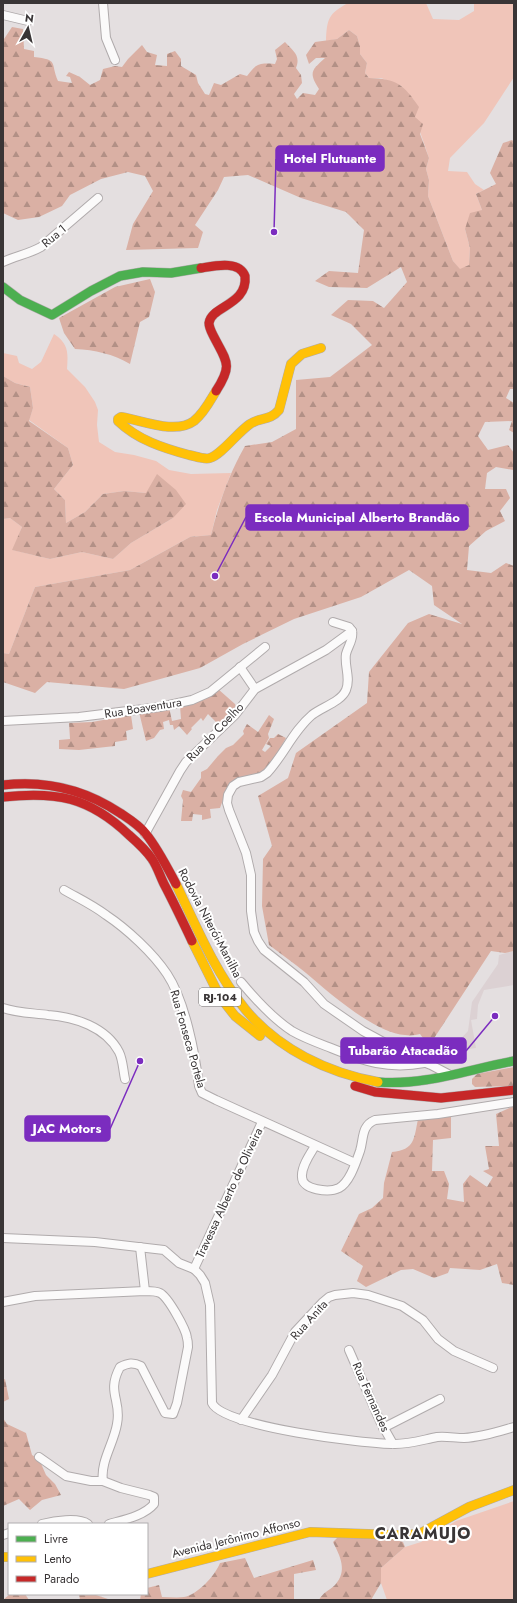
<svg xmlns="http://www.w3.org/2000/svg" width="517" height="1603" viewBox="0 0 517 1603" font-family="Jost,sans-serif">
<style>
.built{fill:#dcd1d3}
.green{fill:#f0c5b9}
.forest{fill:url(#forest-firs)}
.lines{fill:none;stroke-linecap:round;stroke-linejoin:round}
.street-casing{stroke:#b0abac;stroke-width:10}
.fast-casing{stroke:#b0abac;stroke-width:10}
.slow-casing{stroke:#b0abac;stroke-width:10}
.jam-casing{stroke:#b0abac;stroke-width:10}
.street{stroke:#fbfafa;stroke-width:8}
.fast{stroke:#4caf50;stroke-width:9}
.slow{stroke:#ffc107;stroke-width:9}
.jam{stroke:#c62828;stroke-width:9}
.labels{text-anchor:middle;stroke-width:4;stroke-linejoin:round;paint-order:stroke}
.shield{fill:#fff;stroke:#747272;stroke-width:1}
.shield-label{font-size:11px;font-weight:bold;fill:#393536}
.street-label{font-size:12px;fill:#393536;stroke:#fff}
.district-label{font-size:16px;font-weight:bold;letter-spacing:1px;fill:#393536;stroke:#fff}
.leader{fill:none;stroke:#7b2cbf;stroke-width:1.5}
.callout-dot{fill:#7b2cbf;stroke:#fff;stroke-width:1.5}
.callout{fill:#7b2cbf;stroke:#7b2cbf;stroke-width:1.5}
.callout-label{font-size:13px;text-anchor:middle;font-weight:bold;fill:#fff}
</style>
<defs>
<pattern id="forest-firs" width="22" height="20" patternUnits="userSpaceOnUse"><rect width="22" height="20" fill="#dab0a4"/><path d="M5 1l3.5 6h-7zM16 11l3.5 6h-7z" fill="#b29086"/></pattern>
</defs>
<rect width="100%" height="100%" fill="#e4dfe0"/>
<path class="built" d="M514,951v34l-30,5 -6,15 -1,14 -6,1 5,28 -23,3 2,-6 13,-14 4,-29 26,-38 1,-9z"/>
<g class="green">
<path d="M348,3h78l7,16 26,1 15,-9v-8h40v74l-30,46 -34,35 -2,13 19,1 8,12 9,6 -8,4 6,16 -17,19 5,19 -1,17 -9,5 -7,-9 -25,-65 1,-16 -3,-11 3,-11 -14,-41 -1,-17 -13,-14 -20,-8h-12l-4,-5 2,-10 -7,-9v-8l-3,-10 -8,-6 -12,9 -11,2c1,-22 2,-27 22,-38z"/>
<path d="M54,334c15,10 14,19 13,35l18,18 10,15 3,8 -1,15 2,17 16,10 19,3 22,6 13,9 22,4 40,-1 -14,37 -6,25 -21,2 -60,33 -95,17 -26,67 -6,-1v-134l7,-1 12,9 -9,23 37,9 32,-7 31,7 18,-16 42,-25 -27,-25 -22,-2 -21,3 -18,18 -19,11 -1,-23 -11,-11 19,-24 -5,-17 -39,-28 4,-12 -3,-21 -15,-4 -12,-7v-23l14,3 2,7 13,6 9,-7z"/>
<path d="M514,1501v99h-127l-6,-17v-15l24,-21 16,-5 35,-21z"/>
</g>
<g class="forest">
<path d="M12,27l11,2 1,20 10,2v6c25,3 16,5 24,24l14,2 -2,-6 -4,-1 3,-4 11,5 10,8 10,-5 3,-11 12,-3 7,1 6,-8 14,-14 5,7 10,3 -2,10 12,1v-12l8,-3 6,8v7l15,9 2,8 7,11 4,1 5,-12 7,2 19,-11 7,2c10,-13 12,-13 28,-12l2,-5 -2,-9 10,-8c8,9 16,13 11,26l5,7 1,8 -8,11 3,5 6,-6 12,2 4,-6c-11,-17 -7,-19 6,-31h-9l-7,6 -3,-9 9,-13 22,-3 12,-9 8,6 3,10v8l7,9 -2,10 4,5c28,1 34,6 50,29l-4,10 8,7 -3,10 9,24 -3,11 3,11 -1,16 25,65 7,8 9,-4 1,-17 -5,-19 5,-16 12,-3 -6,-16 20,-10 -6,-11 13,-30 9,-3 2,2v247h-4l-4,9 8,5v30l-5,-3 3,-9 -27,1 -7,14 10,14 20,-5 6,8v16l-1,1 -17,-3 -9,6 -2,16h21l4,9 -10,13 5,10 -19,10 -17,15 -2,24 24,3 15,-10 8,3v385l-9,2 -14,-2 -62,95 -9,-12c-4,1 -10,2 -15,1 -29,-1 -77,-43 -99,-62 -12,-10 -25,-19 -37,-28l-7,-39 1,-47 9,-13 -14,-50 30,-18 8,-25 71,-50 2,-31 39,-49 21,-9 33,10 -28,-19 -2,-19 -23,-16 -48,27 -67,22 -51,25 -43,24 -76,21 -77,-7 -12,11 -32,-11v-29l6,1 26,-67 95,-17 60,-33 21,-2c8,-32 18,-61 34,-89l27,-4 24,-13v-49l34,-3 42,-32 -21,-21 -20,-9 17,-15 25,1 11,7 23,-26 -6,-15 -34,21 -38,-1 -14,-6 14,-10 29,2 6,-43 -18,-18 -45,-14 -53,-23 -24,2 -6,13 -23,35 8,7 -5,16 -72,2 7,-26 20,-33 -8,-15 -17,-4 -27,7 -31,16 -8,11 -23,11 -21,3 -15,-7v-174h1z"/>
<path d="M150,279l5,13 -6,25 -9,5 -10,42c-17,-10 -35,-14 -55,-15l-11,-16 -5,-15 56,-31z"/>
<path d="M3,376l12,7 15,4 3,21 -4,13 39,27 5,17 -19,24 11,11 1,23 19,-11 18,-18 21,-3 22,2 11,-19 19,16 10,14 -13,14 -42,25 -18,16 -31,-7 -32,7 -38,-9 10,-23 -12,-9 -7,1z"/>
<path d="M218,689l17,15 2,5 -17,17 -12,-12 -5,7 -2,-3 -10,10 1,1 -5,6 -8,-9 -5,4 -1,-5h-3l-1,-5 -6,2 1,7 -4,1 -6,8 -8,3 -7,-29 30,-5 3,14 9,-2 -1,-13z"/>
<path d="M131,715l2,14 -7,2 1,9 -12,2v4l-36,4 -20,-1v-9l11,-1 -1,-16 23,-1z"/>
<path d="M269,715l5,4 -6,15 1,4 -7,12 3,2 6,-6 -5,-2 4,-6h4l4,-4 8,4 -11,19 -10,12 -40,25 -5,14 -10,1 1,9 -9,2v-5l-9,-1 -1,7h-11l2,-21 -2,-4 2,-6 8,2 10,-14v-6l6,-3 11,-13 8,-8 7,-3 11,-11 -1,-3 4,-7 11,8z"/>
<path d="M514,1067v19l-39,1 -3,-3v-5l5,-5z"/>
<path d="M514,1106v179l-12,-2 -5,-19 -17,6 -30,-2 -2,5 -14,5 -21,-9 -12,1 -35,17 -9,-6 6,-15 -22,-15 18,-37 13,-6 11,-10 1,-15 8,-31c23,-2 22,-14 26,-33l33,-4v23l-18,2 -1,31h12l5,13 -2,15 17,3 -1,-18 7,-9 17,12 6,-10 -10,-6 6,-2 -4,-23h14l-3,-32z"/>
<path d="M5,1379l4,20 -6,3v-22z"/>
<path d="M3,1418l4,6 19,9 6,22 7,4 7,16 9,9 6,11 -19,5 -12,10 -11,-11 -16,7z"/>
<path d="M339,1536h42l22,6 2,5 -24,21v15l-10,17h-52c4,-8 10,-9 16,-15 13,-14 5,-29 -2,-43z"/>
<path d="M245,1558l9,20 59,-18 3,10 -22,4v26h-154l1,-6h6v-6l12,-3 3,12c7,0 15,1 22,0 13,-2 31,-21 36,-34z"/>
<path d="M10,1594h15l4,6h-26z"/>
<path d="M79,1594h14l15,5v1h-28z"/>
</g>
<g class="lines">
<g class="street-casing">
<g id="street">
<path d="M103,3l3,35 9,22"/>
<path d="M3,15l25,6"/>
<path d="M3,262c12,-6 26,-8 38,-15l57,-49"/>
<path d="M333,622l16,5 3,4"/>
<path d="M352,631c2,8 -4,15 -6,23 -2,12 5,24 0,36 -5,12 -24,17 -34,25 -19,16 -28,40 -45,58l-6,4 -22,5 -6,4 -5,9 -1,8 2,7 17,43 5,22v36l3,21 4,9 6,9 40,32 20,22 39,27 48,26 20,8 19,10"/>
<path d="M240,667l15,22"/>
<path d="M3,721l76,-4 81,-10 32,-7 18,-8 55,-45"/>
<path d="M145,834l35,-63 6,-9 49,-47 20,-26 71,-39 26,-19"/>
<path d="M64,890c14,8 29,15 42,25 21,14 47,38 61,59 18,27 28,79 32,112l3,7 14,7 139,63"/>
<path d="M241,982c15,18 31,36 51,49 12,7 26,12 39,17 32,13 58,22 93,15"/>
<path d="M3,1008c14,5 30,5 45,7 27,2 58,12 71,37 4,8 4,18 6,27"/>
<path d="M262,1122l-68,147 6,6 5,8 5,22 2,98c11,24 154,41 183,41 15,0 27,-4 42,-7 9,-1 18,1 27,1 18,-1 33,-6 50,-11"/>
<path d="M315,1146c-5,8 -14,21 -13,31 0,13 27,16 37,11 11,-6 17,-26 21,-37 4,-13 1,-25 15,-31l63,-6 76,-12"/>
<path d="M3,1238l92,4 69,8 15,13 15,6"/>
<path d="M140,1247l5,44"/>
<path d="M3,1302l32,-6 110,-5c5,0 11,0 15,2 8,4 26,36 27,45 1,3 1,6 1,9l-11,56 -4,11 -8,-1 -24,-47c-8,-4 -13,-3 -21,1 -14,26 2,33 -3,57 -3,19 -17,38 -14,57"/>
<path d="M349,1350l31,71 13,23"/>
<path d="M241,1420l31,-45 23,-43 28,-30 6,-5 6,-2 18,-2 15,2 34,11 21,14 15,19 16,12 39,17"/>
<path d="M383,1428l57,-29"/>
<path d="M39,1457l27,19 25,5h12l18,7 28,7 5,2v7c-10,12 -31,16 -45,20"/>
<path d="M42,1524c12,-3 36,-7 46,0"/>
<path d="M3,1535l6,-2"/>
</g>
</g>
<g class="fast-casing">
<g id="fast">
<path d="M3,287l17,13 32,15 39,-24 29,-15 23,-4 28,1 30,-5"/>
<path d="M378,1082c47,4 91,-13 136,-21"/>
</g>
</g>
<g class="slow-casing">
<g id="slow">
<path d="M216,391c-6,10 -12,22 -22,30 -19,14 -52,-1 -73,-4l-3,2v2c20,19 45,27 71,34 6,1 15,5 21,3 11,-3 28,-26 40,-34 10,-7 20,-3 29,-14l12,-46 11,-10 19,-6"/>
<path d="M176,884c20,42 39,88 69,125 33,40 83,64 133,73"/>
<path d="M192,941l28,56 15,19 25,20"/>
<path d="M3,1557h6"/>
<path d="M147,1574l163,-42 87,3 22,-1 50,-27 45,-17"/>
</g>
</g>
<g class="jam-casing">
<g id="jam">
<path d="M201,268c13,-2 38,-8 44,8 3,29 -34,30 -36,47 0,5 3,10 5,14 13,25 19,28 2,54"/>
<path d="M3,785c42,-5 81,4 117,28 9,6 19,12 26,21 12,15 21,33 30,50"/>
<path d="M3,797c53,-6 86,0 126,38 8,7 17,15 23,24 5,7 8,17 12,25 10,19 19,38 28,57"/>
<path d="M355,1086l20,6 66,6 73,-8"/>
</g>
</g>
<use href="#street" class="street"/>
<use href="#fast" class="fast"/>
<use href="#slow" class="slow"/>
<use href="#jam" class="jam"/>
</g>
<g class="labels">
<rect class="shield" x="199" y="988" width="42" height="18" rx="3"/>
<g class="shield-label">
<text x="220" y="1001">RJ-104</text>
</g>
<g class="street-label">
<text transform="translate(54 236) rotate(-40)" y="4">Rua 1</text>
<text transform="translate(143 708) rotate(-9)" y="4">Rua Boaventura</text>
<text transform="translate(215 732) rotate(-46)" y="4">Rua do Coelho</text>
<text transform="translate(210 923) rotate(62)" y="4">Rodovia Niterói-Manilha</text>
<text transform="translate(188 1039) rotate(74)" y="4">Rua Fonseca Portela</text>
<text transform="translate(229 1193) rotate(-65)" y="4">Travessa Alberto de Oliveira</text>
<text transform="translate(309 1320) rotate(-48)" y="4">Rua Anita</text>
<text transform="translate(371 1397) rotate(66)" y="4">Rua Fernandes</text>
<text transform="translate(236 1538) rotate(-14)" y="4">Avenida Jerônimo Affonso</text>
</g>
<g class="district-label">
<text x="423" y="1539">CARAMUJO</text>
</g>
</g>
<path class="leader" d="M274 232L276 159M215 576L246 517M495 1016L466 1051M140 1061L110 1129"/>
<g class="callout-dot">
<circle cx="274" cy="232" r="4"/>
<circle cx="215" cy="576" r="4"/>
<circle cx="495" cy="1016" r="4"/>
<circle cx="140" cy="1061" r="4"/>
</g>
<g class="callout">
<rect x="276" y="146" width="108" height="25" rx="4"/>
<rect x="246" y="505" width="222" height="25" rx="4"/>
<rect x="341" y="1038" width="125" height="25" rx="4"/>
<rect x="25" y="1116" width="85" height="25" rx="4"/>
</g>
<g class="callout-label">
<text x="330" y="163">Hotel Flutuante</text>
<text x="357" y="522">Escola Municipal Alberto Brandão</text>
<text x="403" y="1055">Tubarão Atacadão</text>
<text x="67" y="1133">JAC Motors</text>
</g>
<rect width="517" height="1603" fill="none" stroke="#393536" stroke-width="8"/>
<rect x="8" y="1523" width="140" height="72" fill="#ffffff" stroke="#b0aeaf"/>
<rect x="16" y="1536" width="20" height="6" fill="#4caf50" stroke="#b0aeaf"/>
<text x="44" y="1543" font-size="12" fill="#393536">Livre</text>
<rect x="16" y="1556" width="20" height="6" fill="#ffc107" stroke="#b0aeaf"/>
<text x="44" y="1563" font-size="12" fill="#393536">Lento</text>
<rect x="16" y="1576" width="20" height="6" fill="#c62828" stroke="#b0aeaf"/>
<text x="44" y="1583" font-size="12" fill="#393536">Parado</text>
<g transform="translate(28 28) rotate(8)" stroke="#ffffff" stroke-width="3" paint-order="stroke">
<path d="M0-3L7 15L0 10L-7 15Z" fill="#393536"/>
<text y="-6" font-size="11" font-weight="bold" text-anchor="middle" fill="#393536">N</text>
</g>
</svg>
